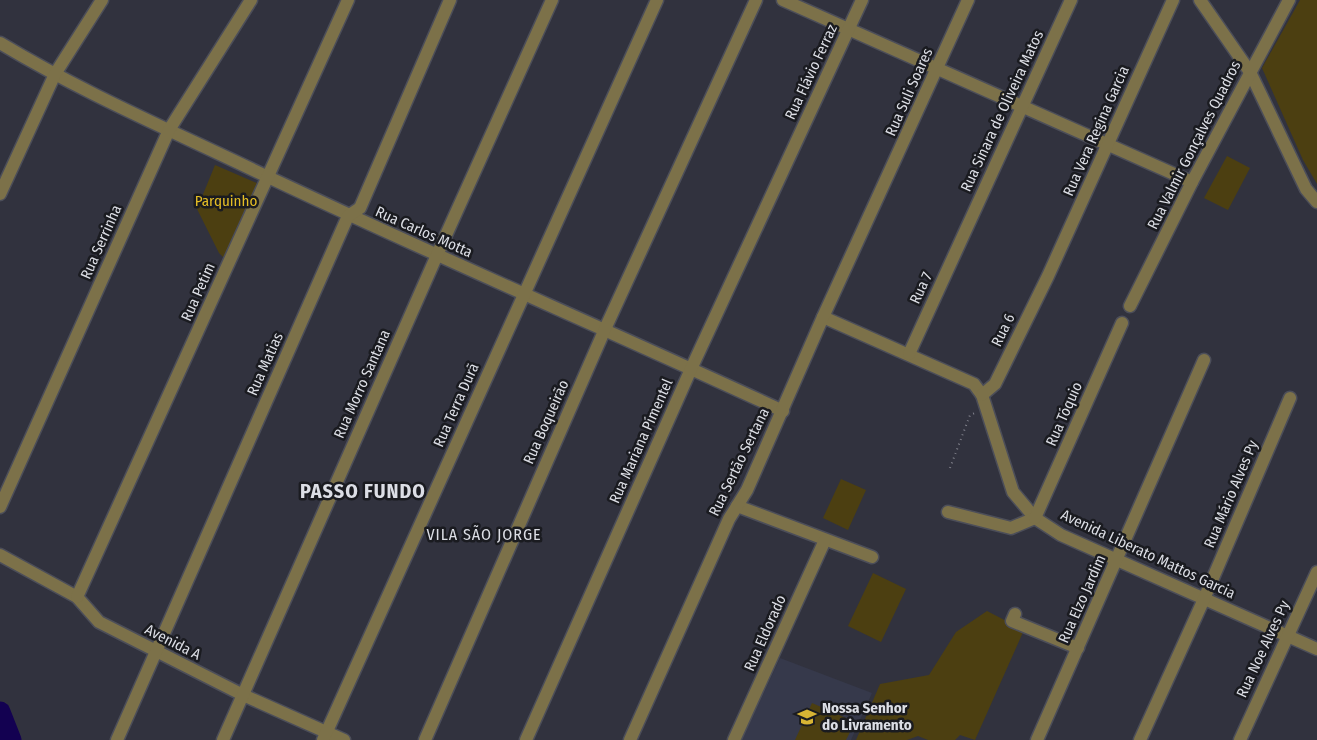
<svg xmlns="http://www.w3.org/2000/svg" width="1317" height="740" viewBox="0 0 1317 740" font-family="'Fira Sans Condensed',sans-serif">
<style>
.built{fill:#36394b}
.green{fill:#4c3f11}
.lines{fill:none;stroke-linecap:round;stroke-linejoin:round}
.river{stroke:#130151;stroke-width:21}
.minor-casing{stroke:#4c4e59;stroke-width:15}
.path{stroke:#80818b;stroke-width:2;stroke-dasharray:1 4;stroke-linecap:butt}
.minor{stroke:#7c7149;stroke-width:12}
.labels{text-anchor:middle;stroke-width:5;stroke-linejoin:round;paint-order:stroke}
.street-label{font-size:15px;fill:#dcdee5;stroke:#1a1b20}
.park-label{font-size:15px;fill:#e5be25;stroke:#1a1b20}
.poi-label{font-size:15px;font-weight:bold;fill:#dcdee5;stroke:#1a1b20;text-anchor:start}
.neighbourhood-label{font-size:16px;letter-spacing:1px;fill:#dcdee5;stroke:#1a1b20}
.district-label{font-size:20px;font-weight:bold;letter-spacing:1px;fill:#dcdee5;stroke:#1a1b20}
</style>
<rect width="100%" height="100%" fill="#31323e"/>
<path class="built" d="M780,658l92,35 -21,47h-109z"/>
<g class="green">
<path d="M1300,0h17v184l-14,-24 -41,-92z"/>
<path d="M1227,156l23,12 -22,42 -24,-12z"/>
<path d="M215,165l44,19 -33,76 -7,-7 -22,-44z"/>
<path d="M841,479l25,11 -18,40 -25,-12z"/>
<path d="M873,573l33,16 -25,53 -33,-16z"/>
<path d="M987,611l37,19 -49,110 -15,-5 -5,5h-27l-10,-4 -11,4h-51l24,-56 49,-9 27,-43z"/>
<path d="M812,703l43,19 -9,18h-51z"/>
</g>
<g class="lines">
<path class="river" d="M0,712l11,28"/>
<g class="minor-casing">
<g id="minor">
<path d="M783,0l409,182"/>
<path d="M1200,0l50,72 56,117 11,13"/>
<path d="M0,43c78,47 163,84 245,123 178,85 359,162 538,245"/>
<path d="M0,194l55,-120 47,-74"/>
<path d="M1130,306l62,-124 97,-182"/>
<path d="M823,317l151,67 8,11 31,97 22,26 26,17 256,114"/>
<path d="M909,354l162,-354"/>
<path d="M982,395l13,-11 53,-108 125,-276"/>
<path d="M737,506l135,51"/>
<path d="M0,507l169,-377 82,-130"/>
<path d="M948,512l63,16 24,-10"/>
<path d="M1035,518l87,-195"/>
<path d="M0,555l77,42 22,25 144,73 101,45"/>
<path d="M77,597l271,-597"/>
<path d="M1015,614l-3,7 66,27"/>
<path d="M117,740l231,-524 12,-8 90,-208"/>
<path d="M223,740l214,-485 115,-255"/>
<path d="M323,740l334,-740"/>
<path d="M425,740l180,-411 151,-329"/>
<path d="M526,740l165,-371 171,-369"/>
<path d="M630,740l99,-221 18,-29 76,-173 145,-317"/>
<path d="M734,740l91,-200"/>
<path d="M1037,740l167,-380"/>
<path d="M1140,740l64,-141 86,-201"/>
<path d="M1240,740l77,-168"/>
</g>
</g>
<path class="path" d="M950,468l20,-53 5,-2"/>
<use href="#minor" class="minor"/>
</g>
<defs>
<g id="school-bare" transform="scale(1.5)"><path d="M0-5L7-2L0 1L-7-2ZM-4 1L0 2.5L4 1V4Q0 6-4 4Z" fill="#d7b434" stroke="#1a1b20" stroke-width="2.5" paint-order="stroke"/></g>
</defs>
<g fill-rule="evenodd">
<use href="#school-bare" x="807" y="717"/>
</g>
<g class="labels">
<g class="street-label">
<text transform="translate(811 72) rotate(-65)" y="5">Rua Flávio Ferraz</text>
<text transform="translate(909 92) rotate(-66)" y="5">Rua Suli Soares</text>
<text transform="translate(1002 111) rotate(-65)" y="5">Rua Sinara de Oliveira Matos</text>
<text transform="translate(1096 131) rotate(-66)" y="5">Rua Vera Regina Garcia</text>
<text transform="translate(1194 145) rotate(-63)" y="5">Rua Valmir Gonçalves Quadros</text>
<text transform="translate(424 232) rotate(24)" y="5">Rua Carlos Motta</text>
<text transform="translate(101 242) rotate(-66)" y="5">Rua Serrinha</text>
<text transform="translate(921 288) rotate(-65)" y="5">Rua 7</text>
<text transform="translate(198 292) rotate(-66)" y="5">Rua Petim</text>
<text transform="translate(1003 330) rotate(-64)" y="5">Rua 6</text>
<text transform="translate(265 364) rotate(-66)" y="5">Rua Matias</text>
<text transform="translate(362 384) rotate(-66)" y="5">Rua Morro Santana</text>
<text transform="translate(456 405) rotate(-66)" y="5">Rua Terra Durã</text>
<text transform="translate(1064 414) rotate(-66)" y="5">Rua Tóquio</text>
<text transform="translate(546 422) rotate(-66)" y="5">Rua Boqueirão</text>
<text transform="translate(641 441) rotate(-66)" y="5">Rua Mariana Pímentel</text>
<text transform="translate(739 462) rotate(-64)" y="5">Rua Sertão Sertana</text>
<text transform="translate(1231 494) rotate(-67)" y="5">Rua Mário Alves Py</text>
<text transform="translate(1148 554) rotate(25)" y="5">Avenida Liberato Mattos Garcia</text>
<text transform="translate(1082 599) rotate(-66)" y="5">Rua Elzo Jardim</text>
<text transform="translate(765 633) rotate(-66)" y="5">Rua Eldorado</text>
<text transform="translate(173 642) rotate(27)" y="5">Avenida A</text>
<text transform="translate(1263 649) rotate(-65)" y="5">Rua Noe Alves Py</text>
</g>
<g class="park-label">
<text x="226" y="206">Parquinho</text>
</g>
<g class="poi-label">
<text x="822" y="713">Nossa Senhor<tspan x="822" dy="17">do Livramento</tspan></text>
</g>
<g class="neighbourhood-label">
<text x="484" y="540">VILA SÃO JORGE</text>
</g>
<g class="district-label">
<text x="363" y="498">PASSO FUNDO</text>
</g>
</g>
</svg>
